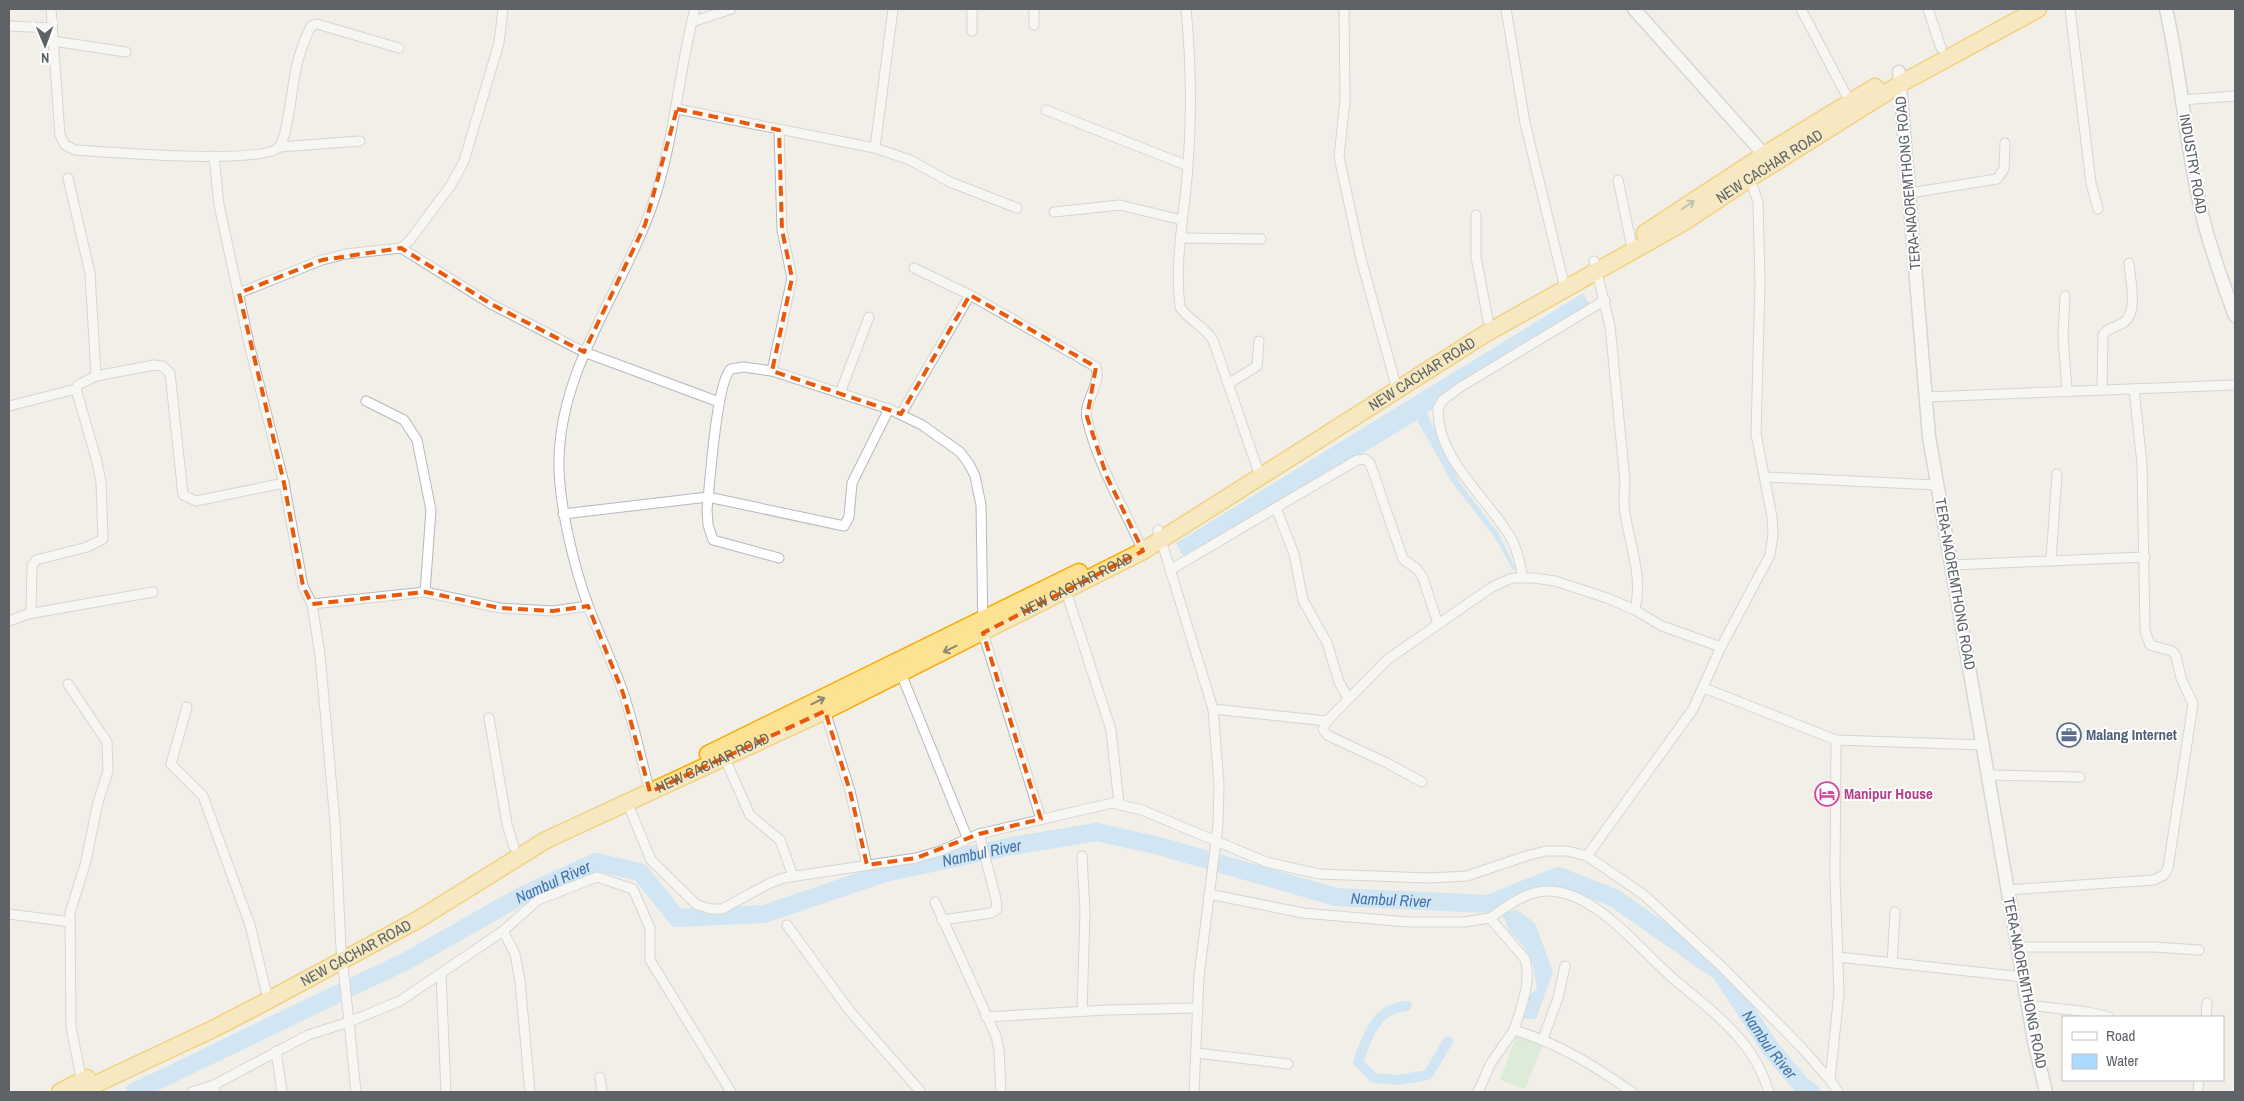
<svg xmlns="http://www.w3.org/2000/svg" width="2244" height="1101" viewBox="0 0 2244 1101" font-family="'Archivo Narrow',sans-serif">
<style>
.green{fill:#c5e8c5}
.water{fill:#aadaff}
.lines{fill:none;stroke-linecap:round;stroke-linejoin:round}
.canal{stroke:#aadaff;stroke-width:10}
.river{stroke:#aadaff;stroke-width:18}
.street-casing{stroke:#b5b8bc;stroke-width:11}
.secondary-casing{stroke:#b6babf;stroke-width:15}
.highway-casing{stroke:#f9ab00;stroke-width:19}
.street{stroke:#fff;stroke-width:9}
.secondary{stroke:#fff;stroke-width:12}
.highway{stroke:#fde293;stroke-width:16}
.oneway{stroke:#8e8975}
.marked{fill:none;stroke:#e8590c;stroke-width:4;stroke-dasharray:10 6;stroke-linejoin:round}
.labels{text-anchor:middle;stroke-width:4;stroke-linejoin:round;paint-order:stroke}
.street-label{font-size:15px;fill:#5f6368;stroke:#fff}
.service-label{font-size:15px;font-weight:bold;fill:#4e5e75;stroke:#fff;text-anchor:start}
.hotel-label{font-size:15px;font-weight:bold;fill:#b23c85;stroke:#fff;text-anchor:start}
.water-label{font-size:16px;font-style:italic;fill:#4174aa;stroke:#fff}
</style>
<rect width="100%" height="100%" fill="#f1efe8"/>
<path class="green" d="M1517,1034l26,10 -18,45 -25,-9z"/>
<g class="water">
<path d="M1583,293l7,13 -163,107 33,70 39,51 17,35 -3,1 -19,-34 -41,-52 -36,-64 -141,86 -92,52 -8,-15z"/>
<path d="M1517,910l18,13 18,49 -17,47h-15l5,-19 11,-12 -4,-23 -10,-20 -14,-14 -7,-18z"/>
</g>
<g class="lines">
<path class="canal" d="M1407,1006c-31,2 -40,30 -49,56l16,16 23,2 31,-5 20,-34"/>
<path class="river" id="s1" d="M134,1092l276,-133 109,-62 77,-35 44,10 37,46 87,-4 121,-41 127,-27 85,-14 62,14 177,51 152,7 70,-28 56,22 106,74 51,77 32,38 8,5"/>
<g class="street-casing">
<g id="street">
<path d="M51,9l9,126 5,10 10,5c31,2 188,15 204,-3 9,-10 13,-62 17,-78 3,-14 8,-29 15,-43l6,-2 82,24"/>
<path d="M1186,9c5,52 6,104 2,156 -3,47 -14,95 -8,142 8,13 24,19 33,33l47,136"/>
<path d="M1344,9l1,91 -6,57 22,102 36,130"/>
<path d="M1506,9l19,114 40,165"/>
<path d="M1801,9l51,97"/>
<path d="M1928,9l13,39"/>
<path d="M2070,9l21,174 7,26"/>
<path d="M692,22l39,-13"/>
<path d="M1034,25v-16"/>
<path d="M9,26l43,2"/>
<path d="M972,31v-22"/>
<path d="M53,41l73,11"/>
<path d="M2182,100l53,-4"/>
<path d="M677,109l198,39 35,12 40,22 67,26"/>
<path d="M1046,110l142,56"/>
<path d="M279,147l81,-6"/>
<path d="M875,148l18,-139"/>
<path d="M214,156l5,49 31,143 34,135 19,103 9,18 8,51 15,167 6,126 8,74 -41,13 -94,50 1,7"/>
<path d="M1618,180l15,72"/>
<path d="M1910,193l87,-14 7,-10 1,-26"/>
<path d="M1054,212l66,-7 62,15"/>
<path d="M1476,215v42l12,63"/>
<path d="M1181,238l80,1"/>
<path d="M401,248l90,56 93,48 135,50"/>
<path d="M1594,261l16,65 15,155c-1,11 -2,21 0,32 5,33 18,63 10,97"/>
<path d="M239,293l83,-33 24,-6 55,-6 9,-8 41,-55 13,-24 35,-118 4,-34"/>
<path d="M970,295l126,72c6,17 -13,34 -9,52 11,47 37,88 56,132"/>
<path d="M2065,296l-2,40 4,56"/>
<path d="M772,371l20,-93 -10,-48 -3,-100"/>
<path d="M96,376l58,-11 8,1 8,7 13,122 13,6 88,-18"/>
<path d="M1228,384l29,-18 2,-25"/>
<path d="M2102,389l1,-54c4,-7 13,-8 20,-12 16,-10 7,-44 6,-60"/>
<path d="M840,393l29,-76"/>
<path d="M1925,397l310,-12"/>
<path d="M366,401l38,19 13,20 14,70 -6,82"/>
<path d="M9,406l67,-17"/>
<path d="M901,414l69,-119 -56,-27"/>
<path d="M1766,477l171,8"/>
<path d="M1276,508l18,46 9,46 24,43 12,39 9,16"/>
<path d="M563,514l145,-17 136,29 5,-9 3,-34 37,-74"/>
<path d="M1158,530l55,179 6,75 -1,41 -19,151 -5,116"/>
<path d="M779,558l-66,-18 -5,-15 -1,-16c3,-24 9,-128 24,-140l12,-2 29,4 117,38 33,16 38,27 9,12 6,12 6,29 2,128 58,186"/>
<path d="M2051,559l6,-85"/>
<path d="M1952,565l193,-8"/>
<path d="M1170,570l187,-110 8,-1 5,4 33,96 14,10 6,9 15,46"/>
<path d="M1523,577c-3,-12 -5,-26 -11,-37 -24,-43 -75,-79 -74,-132l5,-8 16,-12 146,-88"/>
<path d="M1066,591l45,139 8,74"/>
<path d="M312,604l113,-12 75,16 53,3 35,-5"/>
<path d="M31,613l1,-47 4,-6 51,-13 16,-8 -2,-57 -4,-20 -21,-73 2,-4 18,-9 -6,-103 -22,-95"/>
<path d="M9,621l19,-7 125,-22"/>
<path d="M900,671l67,166"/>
<path d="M68,684l39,58 1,29 -10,31 -12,59 -16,52 1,114 11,55"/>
<path d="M1704,688l132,52 148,5"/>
<path d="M187,707l-16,57 32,32 47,129 16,66"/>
<path d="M1213,709l114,12 61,-62 104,-72 20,-9h22l21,3 52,17 28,12 27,16 59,21"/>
<path d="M825,711l25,80 17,74"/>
<path d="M489,718l18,106 7,23"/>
<path d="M1327,721l-4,8 4,6 60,28 35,19"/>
<path d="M725,759l25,56 30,25 13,36"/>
<path d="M1989,775l91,2"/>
<path d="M650,792c-9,-33 -16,-68 -27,-100 -10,-28 -23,-56 -34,-84 -15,-41 -31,-105 -30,-149 2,-97 69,-175 97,-265 19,-61 23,-124 39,-185"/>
<path d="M627,802l24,58 46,45 14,4h11l48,-26 13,-5 133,-20 24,-7 39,-17 133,-31 30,7 124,52 53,12 111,4 37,-2 59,-20 20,-5h21l20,5 57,39 78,72 79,80 29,33 8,12"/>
<path d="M1082,856l3,56 -3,99"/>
<path d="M1587,856l106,-147 28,-62 49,-92 3,-20 -1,-18 -16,-83 4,-152 -2,-80 -9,-26"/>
<path d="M2007,890l147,-10 10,-5 4,-7 25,-164 -12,-26 -5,-22 -4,-5 -22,-6 -5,-15 -3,-166 -8,-75"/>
<path d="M1209,894l94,19 105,9h56l26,-4 35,41c7,22 -4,49 -11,71"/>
<path d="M935,902l61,134 3,14 2,42"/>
<path d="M9,914l61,8"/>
<path d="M1490,918c21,-15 42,-31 69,-26 45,9 83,60 117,89 22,18 45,36 64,58 14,16 23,34 29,53"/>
<path d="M942,920l49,-7 6,-4 -1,-10 -17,-65"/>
<path d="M787,925l62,85 72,82"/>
<path d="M503,931l12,23 5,27 10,111"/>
<path d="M2019,947h135l45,3"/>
<path d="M1838,957l185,20"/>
<path d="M1892,963l3,-51"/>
<path d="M441,974l5,118"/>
<path d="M2028,1005l60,7 21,5"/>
<path d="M986,1017l120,-7 92,-2"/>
<path d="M2206,1017l1,-14"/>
<path d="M1543,1039l15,-41 7,-32"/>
<path d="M276,1051l6,41"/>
<path d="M1197,1053l91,11"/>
<path d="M600,1077l2,15"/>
<path d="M1830,1080l9,-87 -4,-116 1,-137"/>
<path d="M192,1092l22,-7"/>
<path d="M356,1092l-7,-70 51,-21 103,-70 35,-31 59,-23 36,12 17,39v32l81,132"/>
<path d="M1478,1092l13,-29 23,-33c44,13 81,36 118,62"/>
<path d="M2198,1092l1,-12"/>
</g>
</g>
<g class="secondary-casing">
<g id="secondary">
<path d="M1634,9l135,151"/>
<path d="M2166,9c16,70 20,143 38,213 8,32 20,63 31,94"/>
<path d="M1899,72l30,365 105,604 12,51"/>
</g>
</g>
<g class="highway-casing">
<g id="highway">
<path d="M1645,233l119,-78 111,-68"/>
<path d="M708,754l371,-182"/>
<path d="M60,1092l27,-14"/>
<path id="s2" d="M79,1092l134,-63 54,-28 152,-82 127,-79 279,-129 318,-160 342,-217 199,-112 66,-44 150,-94 138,-75"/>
</g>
</g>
<use href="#street" class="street"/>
<use href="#secondary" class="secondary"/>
<use href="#highway" class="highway"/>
</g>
<defs><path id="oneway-shaft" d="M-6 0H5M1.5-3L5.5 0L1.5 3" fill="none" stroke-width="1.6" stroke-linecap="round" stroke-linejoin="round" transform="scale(1.25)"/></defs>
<g class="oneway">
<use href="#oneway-shaft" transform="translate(1688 205) rotate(-33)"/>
<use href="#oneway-shaft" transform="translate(950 649) rotate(154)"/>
<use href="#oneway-shaft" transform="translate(818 701) rotate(-26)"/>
</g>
<path d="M0 0H2244V1101H0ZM677,109l102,21 3,100 10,48 -20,93 129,43 69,-119 126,72 -9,50 20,60 36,74 -160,82 58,186 -62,15 -63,24 -49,7 -17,-74 -25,-80 -175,81 -27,-99 -35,-87 -35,5 -53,-3 -75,-16 -113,12 -9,-18 -19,-103 -45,-190 83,-33 79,-12 90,56 93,48 61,-127z" fill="#f1efe8" fill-opacity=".55" fill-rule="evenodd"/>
<path class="marked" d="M677,109l102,21 3,100 10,48 -20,93 129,43 69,-119 126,72 -9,50 20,60 36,74 -160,82 58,186 -62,15 -63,24 -49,7 -17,-74 -25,-80 -175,81 -27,-99 -35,-87 -35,5 -53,-3 -75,-16 -113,12 -9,-18 -19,-103 -45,-190 83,-33 79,-12 90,56 93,48 61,-127z"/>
<defs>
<g id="office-ring" transform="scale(1.25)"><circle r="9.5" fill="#fff" stroke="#5c6f8a" stroke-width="1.5"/><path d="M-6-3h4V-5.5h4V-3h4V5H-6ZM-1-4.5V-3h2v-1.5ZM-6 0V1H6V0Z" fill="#5c6f8a"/></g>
<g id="hotel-ring" transform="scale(1.25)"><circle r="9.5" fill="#fff" stroke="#d1479c" stroke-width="1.5"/><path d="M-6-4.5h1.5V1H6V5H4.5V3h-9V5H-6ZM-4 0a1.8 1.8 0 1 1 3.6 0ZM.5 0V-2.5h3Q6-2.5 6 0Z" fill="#d1479c"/></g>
</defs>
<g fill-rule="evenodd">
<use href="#office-ring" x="2069" y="735"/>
<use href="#hotel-ring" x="1827" y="794"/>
</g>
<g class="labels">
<g class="street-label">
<text transform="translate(2193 164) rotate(80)" y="5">INDUSTRY ROAD</text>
<text dy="5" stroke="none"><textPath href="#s2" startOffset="1930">NEW CACHAR ROAD</textPath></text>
<text transform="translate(1908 183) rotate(-95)" y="5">TERA-NAOREMTHONG ROAD</text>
<text dy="5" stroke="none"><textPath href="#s2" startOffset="1525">NEW CACHAR ROAD</textPath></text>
<text transform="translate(1955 584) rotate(80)" y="5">TERA-NAOREMTHONG ROAD</text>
<text dy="5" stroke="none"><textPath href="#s2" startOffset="1120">NEW CACHAR ROAD</textPath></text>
<text dy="5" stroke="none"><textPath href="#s2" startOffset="715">NEW CACHAR ROAD</textPath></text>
<text dy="5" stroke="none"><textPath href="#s2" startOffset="310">NEW CACHAR ROAD</textPath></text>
<text transform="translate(2025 983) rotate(79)" y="5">TERA-NAOREMTHONG ROAD</text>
</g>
<g class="service-label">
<text x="2086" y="740">Malang Internet</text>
</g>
<g class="hotel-label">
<text x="1844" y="799">Manipur House</text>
</g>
<g class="water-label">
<text dy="6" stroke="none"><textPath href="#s1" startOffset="934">Nambul River</textPath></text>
<text dy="6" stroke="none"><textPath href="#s1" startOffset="469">Nambul River</textPath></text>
<text dy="6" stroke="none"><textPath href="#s1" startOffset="1354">Nambul River</textPath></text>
<text dy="6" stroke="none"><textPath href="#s1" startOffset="1804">Nambul River</textPath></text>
</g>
</g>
<rect width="2244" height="1101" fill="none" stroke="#5f6368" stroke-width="20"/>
<rect x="2062" y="1016" width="162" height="65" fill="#ffffff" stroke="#bfc1c3"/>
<rect x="2072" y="1032" width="25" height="8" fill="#ffffff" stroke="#bfc1c3"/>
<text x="2106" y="1041" font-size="15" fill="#5f6368">Road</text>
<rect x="2072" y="1054" width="25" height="15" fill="#aadaff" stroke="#bfc1c3"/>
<text x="2106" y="1066" font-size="15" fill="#5f6368">Water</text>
<g transform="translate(45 45) rotate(179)" stroke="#ffffff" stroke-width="4" paint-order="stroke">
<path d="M0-4L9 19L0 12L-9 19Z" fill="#5f6368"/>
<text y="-8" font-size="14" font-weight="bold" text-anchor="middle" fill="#5f6368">N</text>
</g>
</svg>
